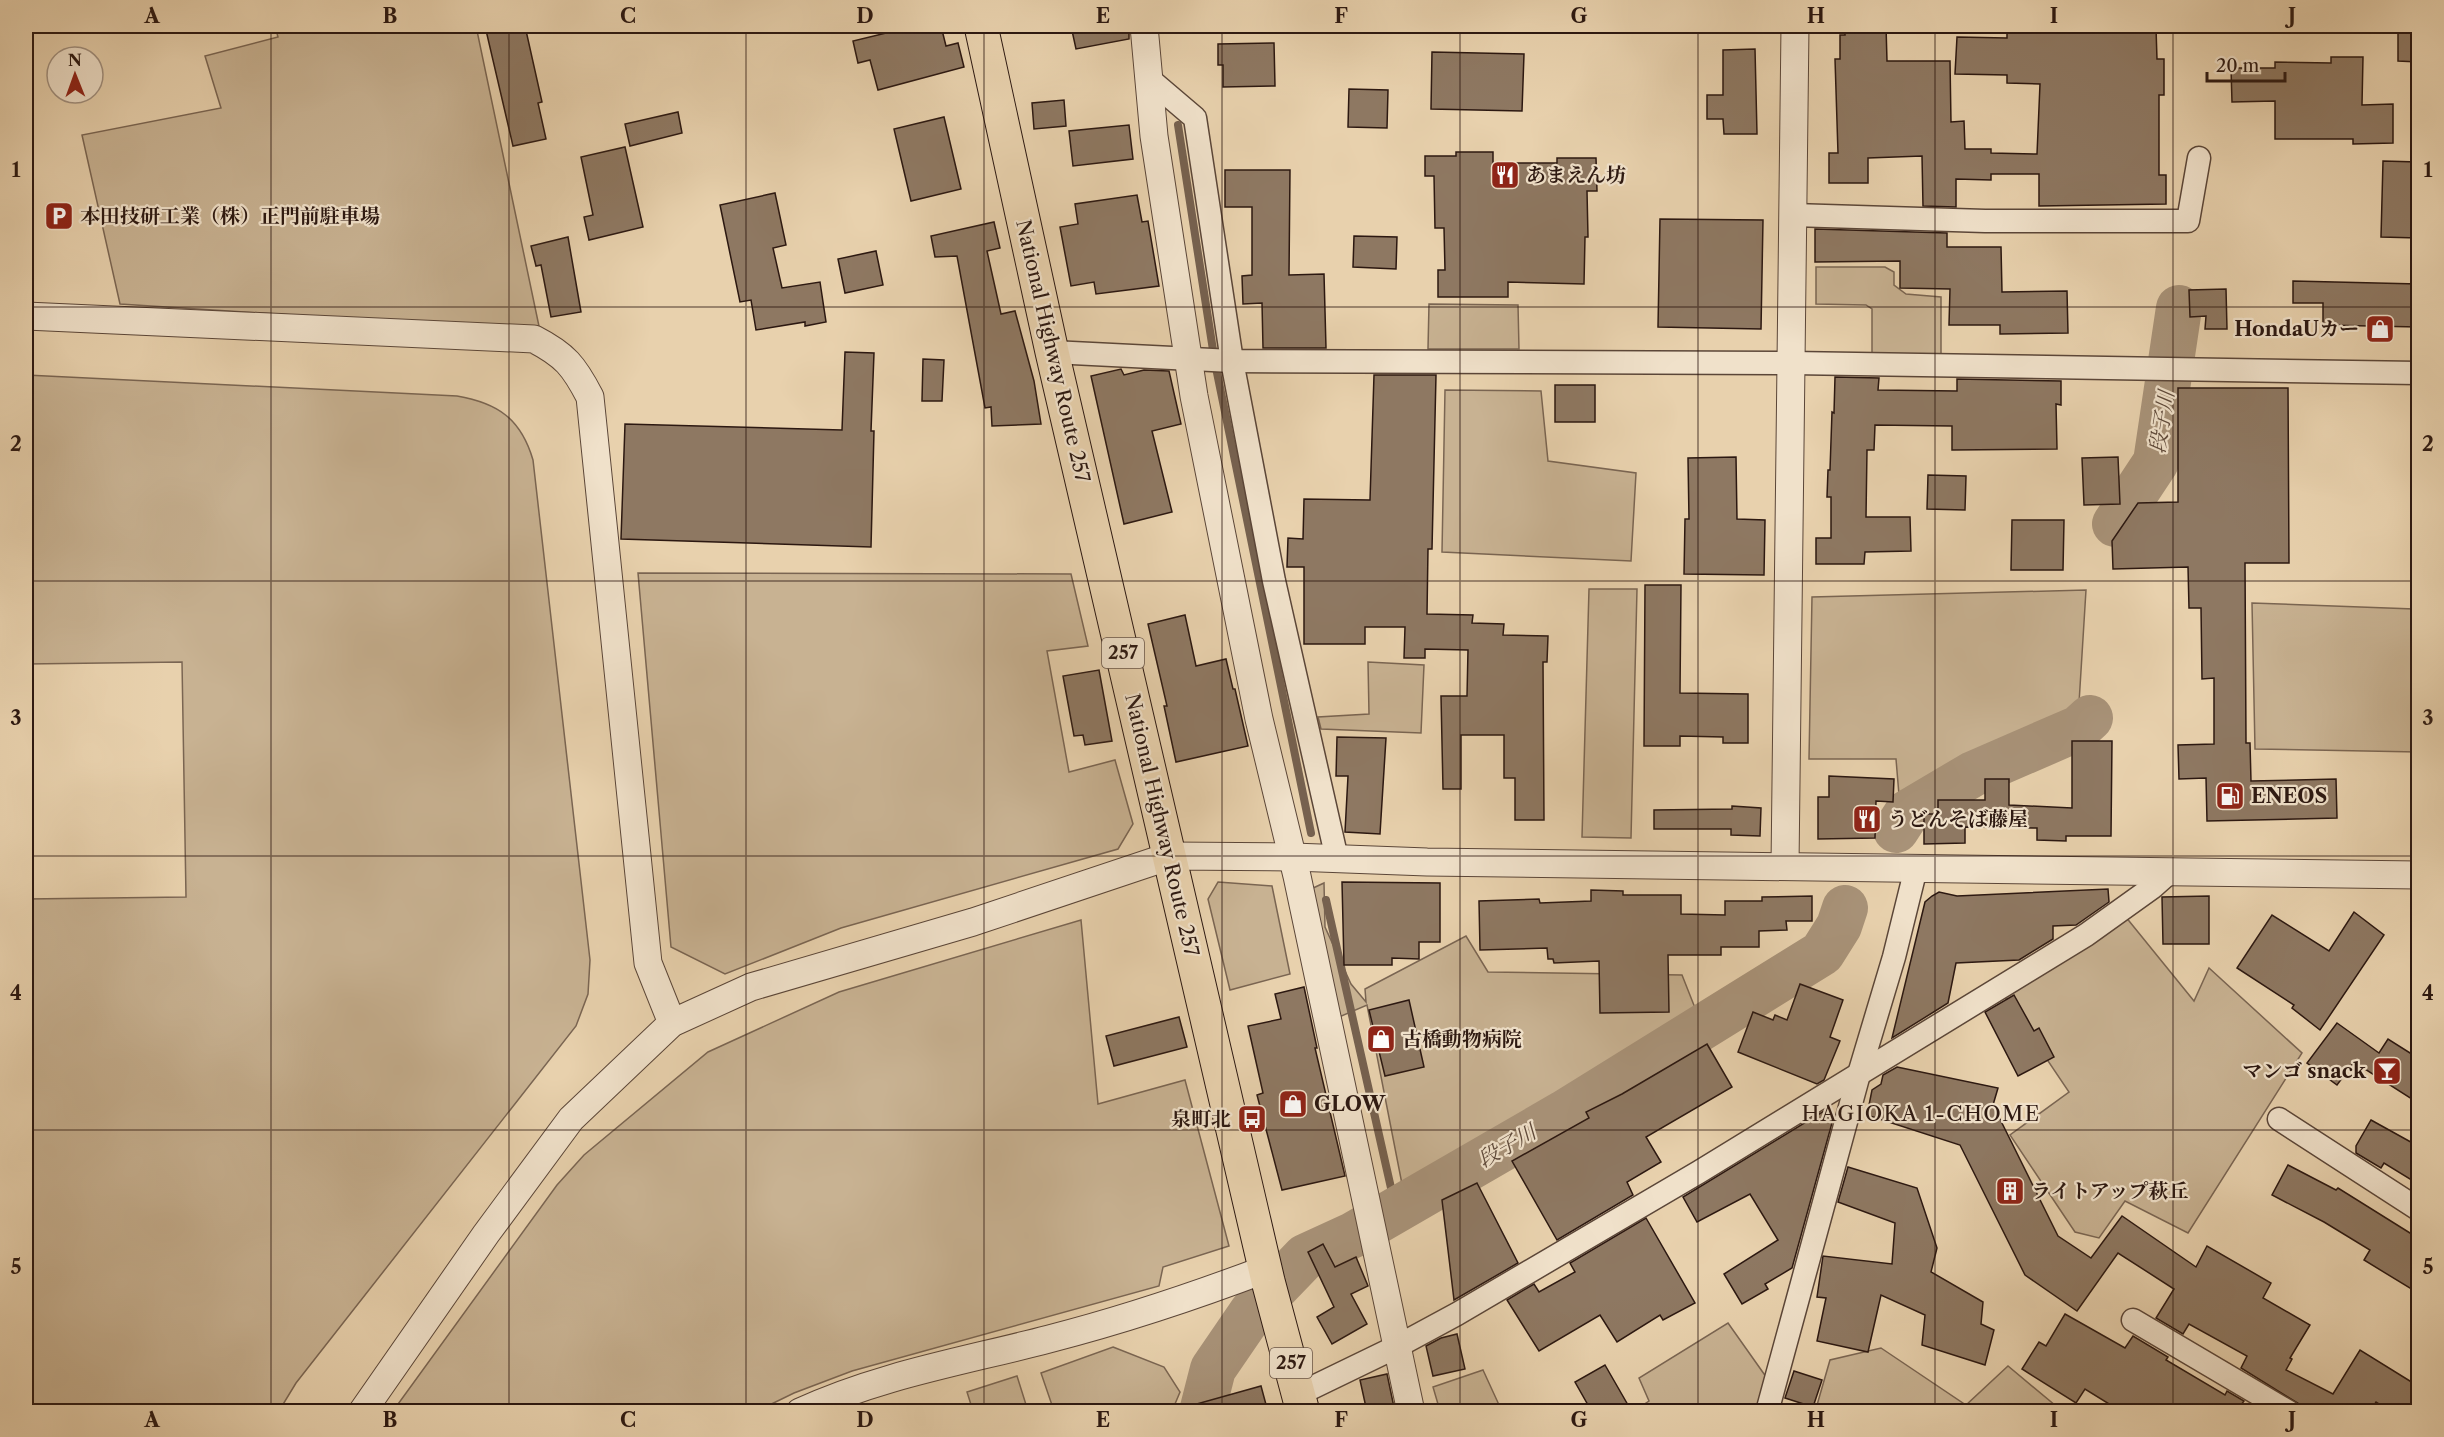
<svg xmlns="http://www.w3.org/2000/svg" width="2444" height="1437" viewBox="0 0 2444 1437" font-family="'Libre Caslon Text','Noto Serif JP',serif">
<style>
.green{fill:#c8b292;stroke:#7a6552;stroke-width:1.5}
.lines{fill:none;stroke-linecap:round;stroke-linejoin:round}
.stream{stroke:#76614f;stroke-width:8}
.river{stroke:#a89278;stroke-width:46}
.building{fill:#8e7862;stroke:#2c1811;stroke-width:1.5}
.minor-casing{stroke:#5b4638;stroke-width:25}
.tertiary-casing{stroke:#5b4638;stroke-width:29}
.trunk-casing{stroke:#2c1811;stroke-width:35}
.minor{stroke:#f0e1ca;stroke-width:22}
.tertiary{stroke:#f0e1ca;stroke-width:27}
.trunk{stroke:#e8d1ad;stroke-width:33}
.grid{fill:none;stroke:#2c1811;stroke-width:1.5;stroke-opacity:0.55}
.labels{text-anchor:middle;stroke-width:4.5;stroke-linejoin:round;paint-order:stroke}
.shield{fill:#f0e1ca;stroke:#675448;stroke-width:1.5}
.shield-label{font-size:18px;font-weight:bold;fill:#2c1811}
.poi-label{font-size:20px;font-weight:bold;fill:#2c1811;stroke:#f0e1ca;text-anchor:start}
.street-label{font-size:20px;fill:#2c1811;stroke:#f0e1ca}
.water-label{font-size:21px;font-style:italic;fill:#5e493a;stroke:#f0e1ca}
.neighbourhood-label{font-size:21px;letter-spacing:1.5px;fill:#2c1811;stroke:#f0e1ca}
.neatline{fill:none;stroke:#2c1811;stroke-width:2}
.grid-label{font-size:20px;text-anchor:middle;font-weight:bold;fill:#2c1811}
</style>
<rect width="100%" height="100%" fill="#e8d1ad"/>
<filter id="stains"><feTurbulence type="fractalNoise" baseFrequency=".00333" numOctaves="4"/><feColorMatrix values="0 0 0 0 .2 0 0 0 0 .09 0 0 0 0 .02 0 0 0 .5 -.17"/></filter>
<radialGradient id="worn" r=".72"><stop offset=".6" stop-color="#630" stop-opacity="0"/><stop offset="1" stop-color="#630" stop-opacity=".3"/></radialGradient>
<g class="green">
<path d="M275,26h201l64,305 -420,-27 -38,-169 139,-27 -16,-52 73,-19z"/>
<path d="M1816,267h69l9,5v13l12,9 35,3v61l-69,-3v-46l-6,-4 -50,-1z"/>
<path d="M1429,304l89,1 1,44h-91z"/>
<path d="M26,375l431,21c41,7 64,23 76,64l57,500 -2,34 -12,32 -280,357 -17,28h-253v-512l160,-2 -4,-235 -156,2z"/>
<path d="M1445,390l96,1 7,70 88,12 -5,88 -189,-9z"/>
<path d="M638,573l433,1 17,72 -41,5 22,121 46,-12 18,64 -15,25 -277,79 -116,46 -54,-27z"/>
<path d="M1589,589h48l-6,249 -49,-1z"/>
<path d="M2086,590l-7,113 -21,48 -157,68 -5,-60h-87l3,-162z"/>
<path d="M2252,603l162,6 4,69v74l-163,-3z"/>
<path d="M1368,662l56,3 -3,68 -100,-4 -3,-12 51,-3z"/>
<path d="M1218,882l54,4 18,88 -60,16 -22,-91z"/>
<path d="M1324,883l1,44 26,57 15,18 -1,-13 101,-53 22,36 194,3 17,43 -297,166 -35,-179 -42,18 -27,-128z"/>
<path d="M2125,916l69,85 15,-33 93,85 -114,180 -63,-32 -26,37 -24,-6 -65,-97 59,-43 -64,-95z"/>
<path d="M1081,920l17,184 87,-24 44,166 -66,21 -4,19 -307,85 -58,22 -37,18h-364l164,-226 27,-30 124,-103 131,-60z"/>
<path d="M1728,1323l41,58 -9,30 -121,1 -2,-3 12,-8 -10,-23z"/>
<path d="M1113,1347l51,20 16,25 -8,19h-118l-13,-38z"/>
<path d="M1881,1348l85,57 42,-39 54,45 -247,1 15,-52z"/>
<path d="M1483,1370l17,37 -9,4h-51l-7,-24z"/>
<path d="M1017,1376l11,35h-55l-6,-19z"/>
</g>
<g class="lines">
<g class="stream">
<path d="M1178,125l37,238 96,470"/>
<path d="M1326,900l70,310"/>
</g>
<g class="river">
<path d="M2115,524l41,-62 23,-154"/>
<path d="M1896,830l11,-17 66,-39 106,-46 11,-10"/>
<path d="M1202,1412l11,-43 39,-57 53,-55 48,-22 211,-122 258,-160 17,-27 6,-18"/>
</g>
</g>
<g class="building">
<path d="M485,26h40l17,76 -4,1 8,36 -33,7z"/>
<path d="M915,26h26l5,20 12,-3 6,24 -86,23 -8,-30 -12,3 -5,-22z"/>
<path d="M1071,26h58v13l-53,10z"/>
<path d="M1845,26h41l1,35h63l1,61 13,-1 1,28h26v4l46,1 3,-70 -33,-1v-8l-52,-1 2,-37 50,1v-5h48l-1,-7h90v2h12l1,31h7v36h-5v80h7v29l-127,2v-32h-48v6l-35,-1v28l-33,-1 -1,-50 -54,2v25h-39v-30h9l-3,-94h5v-24h5z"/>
<path d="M2398,26h20v36l-20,-1z"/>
<path d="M1274,43l1,43 -52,1v-22h-5v-21z"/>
<path d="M1755,49l2,85h-33l-1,-15h-16v-24h16v-45z"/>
<path d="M1432,52l92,2 -2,57 -91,-2z"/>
<path d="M2331,57h32l-1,48 31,-1v39l-40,1v-5h-78v-38l-43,1 -1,-34h44v-6l56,1z"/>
<path d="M1349,89l39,1 -1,38 -39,-1z"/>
<path d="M1064,100l2,26 -32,3 -2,-26z"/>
<path d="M678,112l4,21 -52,13 -5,-22z"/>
<path d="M944,117l17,72 -50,12 -17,-72z"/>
<path d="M1129,125l4,34 -60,7 -4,-35z"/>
<path d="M625,147l18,80 -54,13 -5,-23 9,-2 -12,-58z"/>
<path d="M1456,152h37v11h64v-5h39l1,33h-10l1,46h-3l-1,47 -76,-2v15h-70v-27h7l-1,-42h-9l-1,-52h-9v-20h31z"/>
<path d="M2383,161l35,1v76l-37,-1z"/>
<path d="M1225,170h65l-1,105 35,-1 2,74h-63l-1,-45 -19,1 -1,-28 10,-1v-68h-27z"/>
<path d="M775,193l11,52 -13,3 9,40 38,-6 6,40 -21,4v-4l-49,8 -5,-30 -11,2 -20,-97z"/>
<path d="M1137,195l5,27 6,-1 11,65 -63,8 -2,-12 -23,4 -11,-59 18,-3 -3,-20z"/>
<path d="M1660,219l103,1 -2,109 -103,-2z"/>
<path d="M994,222l6,26 -13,3 14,63 14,-3 19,70 7,43 -49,2 -1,-19 -6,1 -28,-152 -22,1 -4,-21z"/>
<path d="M1815,229l132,4v14h54l1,45 65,-1 1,42 -68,1v-9h-51l1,-36 -50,-1v-27l-85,1z"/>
<path d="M1354,236l43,1 -1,32 -43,-2z"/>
<path d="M568,237l13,75 -30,5 -10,-52 -5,1 -5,-20z"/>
<path d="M876,251l7,34 -38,8 -7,-34z"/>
<path d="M2293,281l125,3v43l-95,-2v-22h-30z"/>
<path d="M2226,289l1,40h-22l1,-13 -16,1 -1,-27z"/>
<path d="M845,352l29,1 -3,78h3l-3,116 -250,-8 4,-115 217,6z"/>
<path d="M923,359l21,1 -2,41h-20z"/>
<path d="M1121,369l3,6 20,-5 25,1 12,53 -29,7 20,81 -48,12 -33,-148z"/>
<path d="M1374,375h62l-4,174h-4l-1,65 46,1 -1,8 32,1 -1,11 45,1 -1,26h-4l1,158h-29v-42h-11v-43h-43v54h-18l-2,-93h26l1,-46 -43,-1v9h-21l1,-31h-40v17h-61v-77h-17l1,-29 15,1 1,-40 66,1z"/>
<path d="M1835,377l44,1 -1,12 79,1v-12l104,2v24l-5,-1 1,45 -105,1v-24l-77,-1 -1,25h-7l-1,67h44l1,34 -46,1 -1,12h-48v-26h15v-41h-4l1,-27h2l2,-58 2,1z"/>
<rect x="1555" y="385" width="40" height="37"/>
<path d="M2178,388h110l1,175h-44l1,180h4l1,38 85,-2 1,39 -130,3 -1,-43 -27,1 -1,-34 36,-1v-66l-12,1 -1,-71h-12l-1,-41 -75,2 -1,-28 26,-38 40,-1z"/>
<path d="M1736,457l1,62 28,1 -1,55 -80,-1 1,-55h4l-1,-61z"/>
<path d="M2118,457l2,47 -36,1 -2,-47z"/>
<path d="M1928,475l38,1 -1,34 -38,-1z"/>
<path d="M2012,520h52l-1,50h-52z"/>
<path d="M1645,585h36l-1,108 68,1v49h-25v-6l-43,-1v10h-36z"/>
<path d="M1185,615l11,51 30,-7 7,30h2l13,57 -72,16 -12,-56h3l-19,-82z"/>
<path d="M1099,670l13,71 -27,4 -2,-10 -9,1 -11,-60z"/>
<path d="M1337,737l49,1 -6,96 -35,-2 3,-56h-12z"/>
<path d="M2072,741h40l-1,95h-45v5l-29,-1v-12l-72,-1v16l-41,1v-30h14v-14h47v-21h24v26l63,3z"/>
<path d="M1829,776l65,3 -1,23 -17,-1 -1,37 -57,1v-42h11z"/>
<path d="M1732,806l29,2 -1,28 -29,-1v-6h-77v-19l78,-1z"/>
<path d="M1342,882l98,1v59h-21v17l-27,-1v7h-48z"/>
<path d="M2108,889l1,13 -33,23 -23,1v13l-34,21 -63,3 -8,40 -56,35 33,-136 7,-6 7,-4 18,4z"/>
<path d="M1591,890l32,1v4h58v19l44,1v-14h37v-4l50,-1v25h-26l1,9 -28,1v16h-38v8h-53l1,57 -69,1 -1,-52 -45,2 -1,-4h-5l-1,-11 -67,2 -1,-49 60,-2 1,4 51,-2z"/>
<path d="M2209,896v48h-46l-1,-47z"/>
<path d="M2354,912l30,23 -64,95 -28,-22 2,-3 -57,-37 35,-53 57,36z"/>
<path d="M1800,984l43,16 -13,37 10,4 -16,39 -7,4 -79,-32 15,-40 20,8 2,-5 12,5z"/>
<path d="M1304,987l13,61h-2l30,128 -63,14 -25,-95 6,-2 -15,-67 33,-7 -6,-25z"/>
<path d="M2014,995l20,36 5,-3 15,29 -36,19 -33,-64z"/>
<path d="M1409,1000l15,67 -39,9 -16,-66z"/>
<path d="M1179,1017l8,30 -73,19 -8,-30z"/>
<path d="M2337,1023l42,30 9,-14 30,19v45l-64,-41 -17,23 -30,-22z"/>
<path d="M1707,1044l25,43 -86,50 15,25 -34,20 6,13 -76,45 -45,-79 77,-43 -3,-6 36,-18z"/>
<path d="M1897,1067l101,21 -5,17 65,131 33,22 31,-42 74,51 11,-21 64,37 -8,15 47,27 -20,33 2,1 -6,11 47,24 27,-44 58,36v26h-26l-16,-10 -6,10h-56l-15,-8 -58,-36 6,-12 -58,-32 -6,10 -27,-16 18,-29 -56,-36 -41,58 -52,-36 -65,-130 -93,-30 5,-25 9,-6 2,-9z"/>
<path d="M1824,1111l8,12 -40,145 -27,16 3,5 -26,15 -18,-30 54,-34 -28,-46 -53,28 -14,-25z"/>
<path d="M2371,1120l47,26v38l-34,-21 -3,5 -25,-15v-7z"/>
<path d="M2288,1165l48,25 2,-2 80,50v55l-54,-33 6,-10 -46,-28 -52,-27z"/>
<path d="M1848,1167l69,21 20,60 -6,24 52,30 -2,22 13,6 -9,35 -63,-20 3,-30 -44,-20 -13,57 -51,-11 9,-43 -9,-1 6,-41 69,8 3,-41 -57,-21z"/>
<path d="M1477,1183l41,80 -64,37 -12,-100z"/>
<path d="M1646,1218l49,85 -32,17 -3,-5 -43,27 -17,-27 -61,36 -32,-51 27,-16 5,8 36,-20 -5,-9z"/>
<path d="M1323,1244l12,23 21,-10 12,29 -17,8 16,30 -35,20 -15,-27 17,-10 -26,-55z"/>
<path d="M2065,1314l60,34 8,-12 35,21 -2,3 59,35 2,-4 17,10 -3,4 12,7h-131l-37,-23 -9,14 -54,-34 17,-27 7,4z"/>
<path d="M1457,1334l8,35 -32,7 -7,-30 15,-8z"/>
<path d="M1605,1365l27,47h-40l-17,-30z"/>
<path d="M1794,1371l28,9 -9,27 -28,-9z"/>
<path d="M1387,1374l8,38h-28l-7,-32z"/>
<path d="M1261,1386l7,26h-74l-1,-7z"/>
</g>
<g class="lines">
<g class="minor-casing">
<g id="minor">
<path d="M1148,78l47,40 37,243 42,220 63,278"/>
<path d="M1793,215l192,6h203l11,-63"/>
<path d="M1052,352l180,9 560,2 626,10"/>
<path d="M2279,1119l139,90"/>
<path d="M2133,1320l156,92"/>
<path d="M1299,1394l97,-47 61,-33 242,-142 387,-237 67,-48 18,-16"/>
<path d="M1767,1412l92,-338 35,-117 22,-89"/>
</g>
</g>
<g class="tertiary-casing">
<g id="tertiary">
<path d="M1144,26l10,110 40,260 65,323 38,157 114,536"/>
<path d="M26,316l508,23c31,16 40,27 56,58l58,566 24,60"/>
<path d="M1785,866l10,-840"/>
<path d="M362,1412l124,-178 85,-115 101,-96 79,-36 222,-65 197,-66 123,1 134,5 991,13"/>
<path d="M800,1412c80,-37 165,-51 249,-73 74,-19 146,-43 217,-70"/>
</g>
</g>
<g class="trunk-casing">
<path id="trunk" d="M981,26l71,326 216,929 35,131"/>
</g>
<use href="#minor" class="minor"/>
<use href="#tertiary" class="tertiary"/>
<use href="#trunk" class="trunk"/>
</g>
<path class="grid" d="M271,26v1386M509,26v1386M746,26v1386M984,26v1386M1222,26v1386M1460,26v1386M1698,26v1386M1935,26v1386M2173,26v1386M26,307h2392M26,581h2392M26,856h2392M26,1130h2392"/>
<defs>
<g id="restaurant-square" transform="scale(1.5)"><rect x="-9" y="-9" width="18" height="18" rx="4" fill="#8f2418" stroke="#f0e1ca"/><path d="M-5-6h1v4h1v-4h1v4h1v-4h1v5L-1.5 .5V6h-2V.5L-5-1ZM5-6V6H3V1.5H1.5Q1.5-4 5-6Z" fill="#fff"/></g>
<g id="parking-square" transform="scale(1.5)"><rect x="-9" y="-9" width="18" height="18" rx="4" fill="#8f2418" stroke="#f0e1ca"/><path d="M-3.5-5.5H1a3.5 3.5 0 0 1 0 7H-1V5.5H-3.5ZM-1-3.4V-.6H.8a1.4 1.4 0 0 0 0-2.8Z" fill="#fff"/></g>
<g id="shop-square" transform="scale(1.5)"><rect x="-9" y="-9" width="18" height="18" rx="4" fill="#8f2418" stroke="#f0e1ca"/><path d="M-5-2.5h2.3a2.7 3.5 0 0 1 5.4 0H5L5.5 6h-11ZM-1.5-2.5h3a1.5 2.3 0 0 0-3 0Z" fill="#fff"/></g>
<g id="fuel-square" transform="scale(1.5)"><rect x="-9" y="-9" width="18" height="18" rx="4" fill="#8f2418" stroke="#f0e1ca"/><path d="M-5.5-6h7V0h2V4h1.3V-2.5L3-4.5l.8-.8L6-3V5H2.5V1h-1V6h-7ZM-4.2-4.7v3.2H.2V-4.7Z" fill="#fff"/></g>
<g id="bar-square" transform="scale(1.5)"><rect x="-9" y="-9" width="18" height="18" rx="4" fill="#8f2418" stroke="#f0e1ca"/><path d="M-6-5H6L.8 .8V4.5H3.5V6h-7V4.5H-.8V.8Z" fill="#fff"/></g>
<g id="bus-square" transform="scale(1.5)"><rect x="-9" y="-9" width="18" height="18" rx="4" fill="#8f2418" stroke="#f0e1ca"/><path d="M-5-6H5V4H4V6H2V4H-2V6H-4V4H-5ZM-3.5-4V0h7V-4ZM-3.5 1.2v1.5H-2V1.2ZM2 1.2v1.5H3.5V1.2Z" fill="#fff"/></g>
<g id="building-square" transform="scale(1.5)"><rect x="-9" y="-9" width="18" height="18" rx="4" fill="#8f2418" stroke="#f0e1ca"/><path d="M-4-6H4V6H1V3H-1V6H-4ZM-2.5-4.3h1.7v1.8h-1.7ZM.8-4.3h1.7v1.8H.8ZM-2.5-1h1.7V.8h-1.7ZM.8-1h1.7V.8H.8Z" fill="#fff"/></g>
</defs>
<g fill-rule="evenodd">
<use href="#restaurant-square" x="1505" y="175"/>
<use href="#parking-square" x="59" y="216"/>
<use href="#shop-square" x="2380" y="329"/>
<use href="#fuel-square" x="2230" y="796"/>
<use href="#restaurant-square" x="1867" y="819"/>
<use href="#shop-square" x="1381" y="1039"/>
<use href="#bar-square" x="2387" y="1071"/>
<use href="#shop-square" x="1293" y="1104"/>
<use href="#bus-square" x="1252" y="1119"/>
<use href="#building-square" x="2010" y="1191"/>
</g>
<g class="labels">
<g class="shield">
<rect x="1102" y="638" width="42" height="30" rx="4.5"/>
<rect x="1270" y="1348" width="42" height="30" rx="4.5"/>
</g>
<g class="shield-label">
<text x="1123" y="659">257</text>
<text x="1291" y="1369">257</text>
</g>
<g class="poi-label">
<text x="1526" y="182">あまえん坊</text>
<text x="80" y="223">本田技研工業（株）正門前駐車場</text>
<text x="2359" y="336" text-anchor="end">HondaUカー</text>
<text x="2251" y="803">ENEOS</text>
<text x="1888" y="826">うどんそば藤屋</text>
<text x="1402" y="1046">古橋動物病院</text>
<text x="2366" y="1078" text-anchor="end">マンゴ snack</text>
<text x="1314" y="1111">GLOW</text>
<text x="1231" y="1126" text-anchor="end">泉町北</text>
<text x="2031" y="1198">ライトアップ萩丘</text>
</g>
<g class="street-label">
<text transform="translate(1053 351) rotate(77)" y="7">National Highway Route 257</text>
<text transform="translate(1162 825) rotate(77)" y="7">National Highway Route 257</text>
</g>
<g class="water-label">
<text transform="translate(2162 422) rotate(-81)" y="7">段子川</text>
<text transform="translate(1507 1146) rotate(-30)" y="7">段子川</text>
</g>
<g class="neighbourhood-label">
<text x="1921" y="1121">HAGIOKA 1-CHOME</text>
</g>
</g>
<rect width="2444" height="1437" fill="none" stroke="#e8d1ad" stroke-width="66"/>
<g transform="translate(75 75) rotate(359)"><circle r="28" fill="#f0e1ca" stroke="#a29180" stroke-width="1.5"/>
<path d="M0-4.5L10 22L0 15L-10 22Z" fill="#8f2418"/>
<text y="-9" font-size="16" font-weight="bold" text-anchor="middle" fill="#2c1811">N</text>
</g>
<path d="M2207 72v9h78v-9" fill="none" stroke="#2c1811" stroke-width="3"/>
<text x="2216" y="72" font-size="18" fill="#2c1811" stroke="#f0e1ca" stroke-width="4.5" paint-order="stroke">20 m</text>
<rect x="33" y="33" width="2378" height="1371" class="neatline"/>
<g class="grid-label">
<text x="152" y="23">A</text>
<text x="390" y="23">B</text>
<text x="628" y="23">C</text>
<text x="865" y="23">D</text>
<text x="1103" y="23">E</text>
<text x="1341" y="23">F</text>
<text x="1579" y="23">G</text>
<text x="1816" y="23">H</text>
<text x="2054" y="23">I</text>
<text x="2292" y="23">J</text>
<text x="16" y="177">1</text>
<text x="2428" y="177">1</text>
<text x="16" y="451">2</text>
<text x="2428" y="451">2</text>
<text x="16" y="725">3</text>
<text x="2428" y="725">3</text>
<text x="16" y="1000">4</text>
<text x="2428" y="1000">4</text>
<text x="16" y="1274">5</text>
<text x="2428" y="1274">5</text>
<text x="152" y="1427">A</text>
<text x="390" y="1427">B</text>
<text x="628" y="1427">C</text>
<text x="865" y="1427">D</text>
<text x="1103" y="1427">E</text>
<text x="1341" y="1427">F</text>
<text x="1579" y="1427">G</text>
<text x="1816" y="1427">H</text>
<text x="2054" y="1427">I</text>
<text x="2292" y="1427">J</text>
</g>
<rect width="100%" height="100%" filter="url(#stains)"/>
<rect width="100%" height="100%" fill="url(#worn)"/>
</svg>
